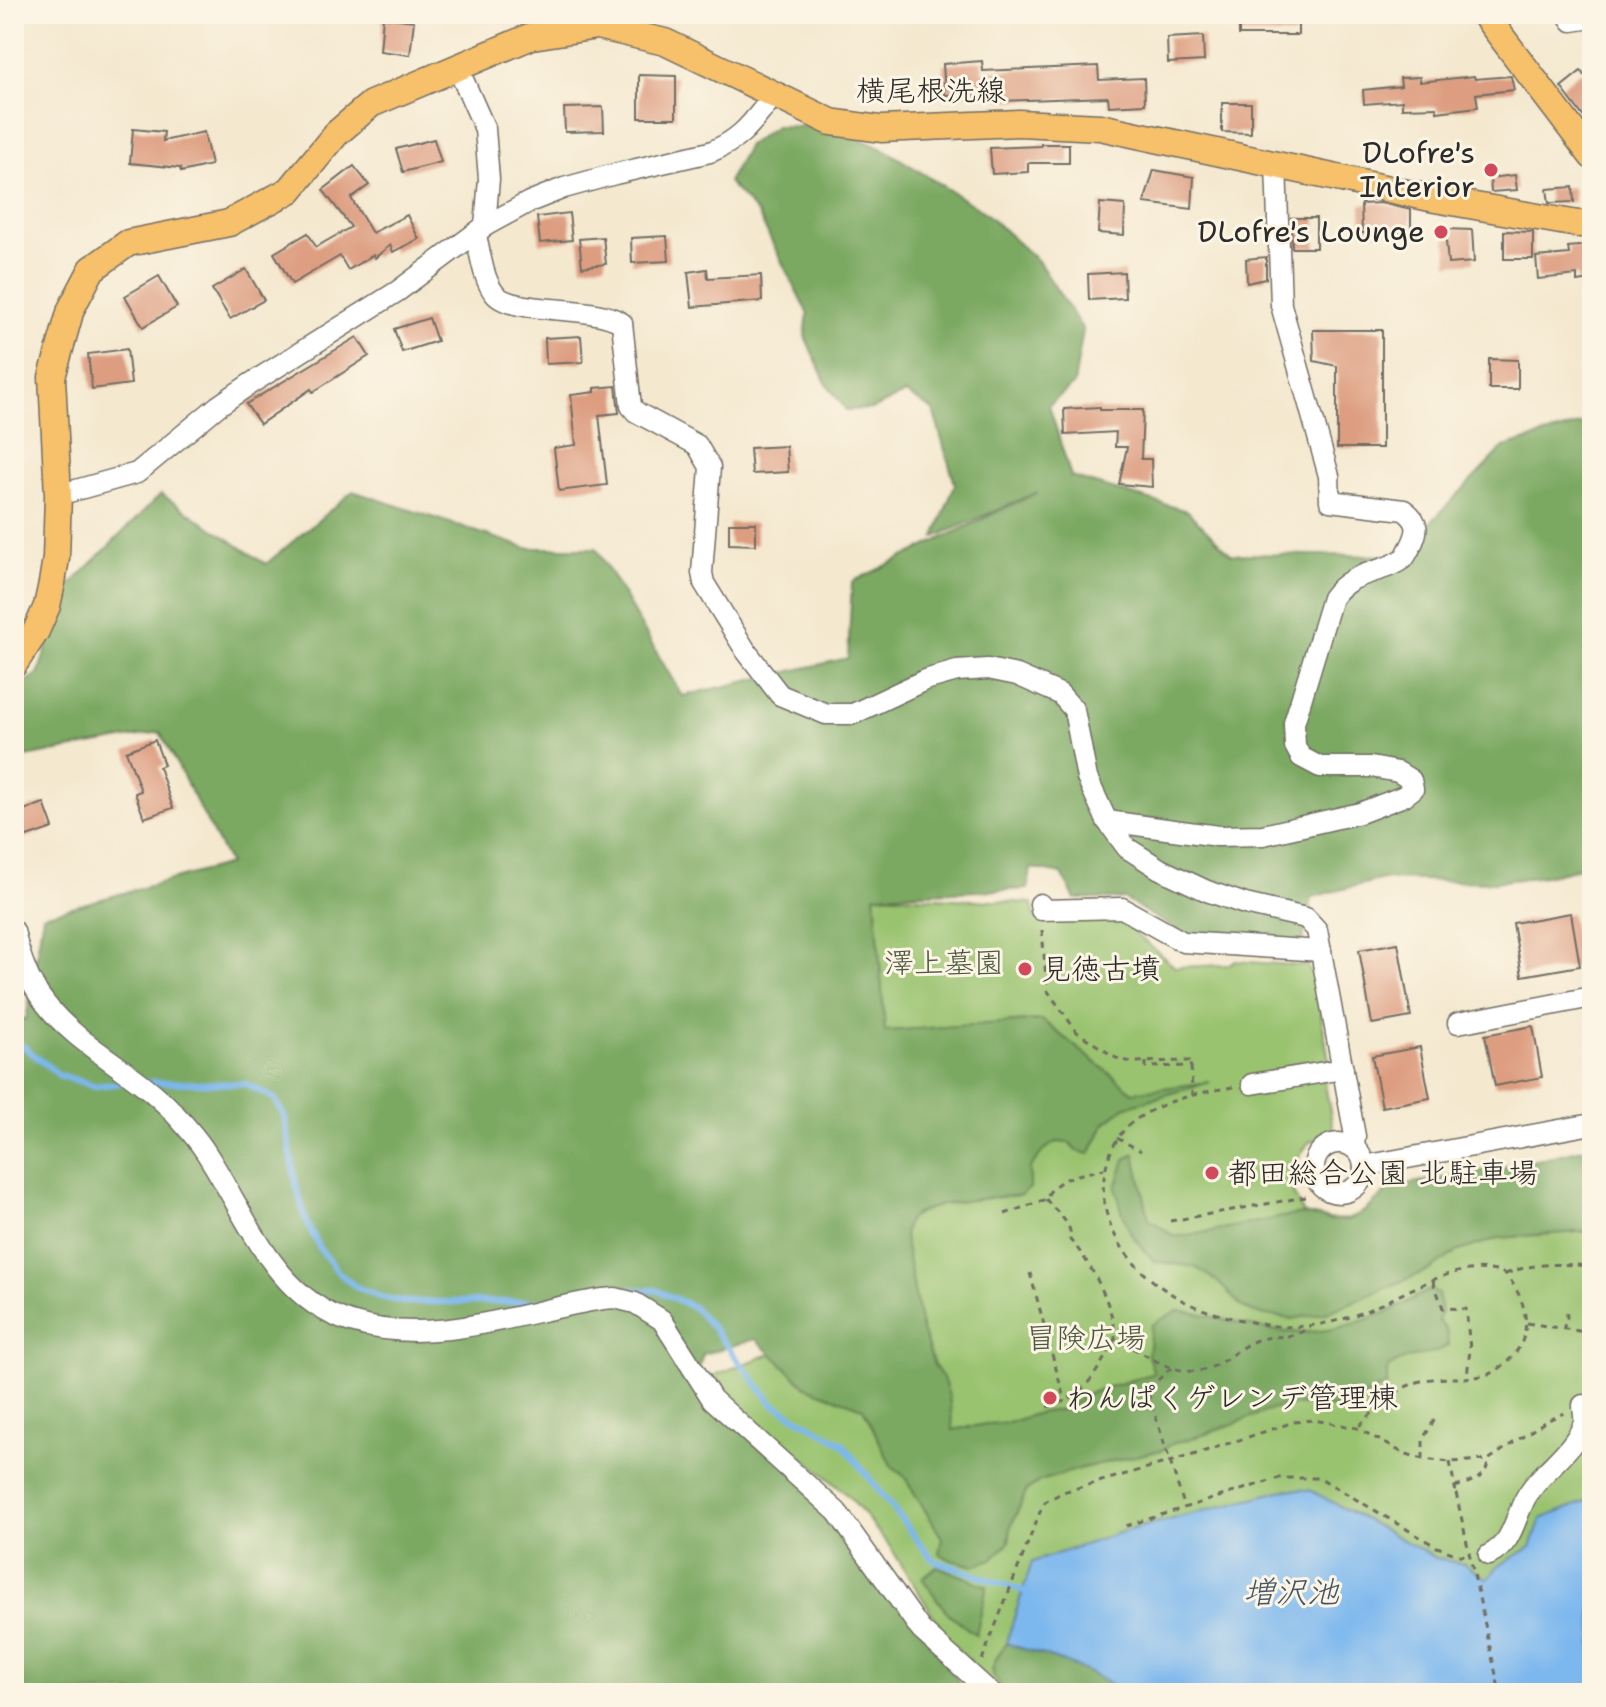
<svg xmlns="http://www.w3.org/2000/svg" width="1606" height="1707" viewBox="0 0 1606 1707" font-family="'Shantell Sans','Klee One',sans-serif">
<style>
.green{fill:#9ac370;stroke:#62774e;stroke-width:2}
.forest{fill:#7ba962;stroke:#536a46;stroke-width:2}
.water{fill:#7cb7ee;stroke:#54718c;stroke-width:2}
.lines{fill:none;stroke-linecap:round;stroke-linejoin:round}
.stream{stroke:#7cb7ee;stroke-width:6}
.building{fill:#dd9d80}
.minor-casing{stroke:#716d64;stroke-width:23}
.major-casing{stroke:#716d64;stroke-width:29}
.path{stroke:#716d64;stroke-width:3;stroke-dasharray:6 6;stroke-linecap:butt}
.minor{stroke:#fff;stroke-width:20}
.major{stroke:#f7c06b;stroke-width:26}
.path-bridge{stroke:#716d64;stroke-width:3;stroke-dasharray:6 6;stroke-linecap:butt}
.poi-dot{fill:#d1495b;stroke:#fcf5e5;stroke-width:3}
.labels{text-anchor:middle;stroke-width:6;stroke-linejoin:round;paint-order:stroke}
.street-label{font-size:30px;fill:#2b2b2b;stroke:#fcf5e5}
.poi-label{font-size:30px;fill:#2b2b2b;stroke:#fcf5e5;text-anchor:start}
.park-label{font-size:30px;fill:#4c5940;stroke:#fcf5e5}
.water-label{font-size:32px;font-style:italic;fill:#435566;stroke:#fcf5e5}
</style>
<rect width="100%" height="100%" fill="#fcf5e5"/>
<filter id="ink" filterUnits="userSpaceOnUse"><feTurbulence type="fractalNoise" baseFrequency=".0125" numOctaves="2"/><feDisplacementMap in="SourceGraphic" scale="16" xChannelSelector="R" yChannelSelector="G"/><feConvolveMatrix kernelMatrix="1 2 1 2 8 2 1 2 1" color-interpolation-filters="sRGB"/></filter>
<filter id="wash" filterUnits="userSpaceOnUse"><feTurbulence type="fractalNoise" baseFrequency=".006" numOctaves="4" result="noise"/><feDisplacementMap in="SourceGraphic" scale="32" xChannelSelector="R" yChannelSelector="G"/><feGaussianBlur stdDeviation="1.8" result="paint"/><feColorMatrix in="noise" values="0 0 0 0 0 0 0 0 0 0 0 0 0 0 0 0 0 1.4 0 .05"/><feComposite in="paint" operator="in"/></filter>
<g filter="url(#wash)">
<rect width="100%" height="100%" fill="#f4e8cf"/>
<path class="green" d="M875,895l157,8 3,15 81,-1 59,50 52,-2 8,-4 71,5 8,10 16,90 -8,2 12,65 -25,9 -11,16 -5,35 11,21c37,9 50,10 78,-18l210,-42v539h-593l-51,-54 -57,-91 -41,-51 -54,-46 -97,-70 100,-38 76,-126 142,-54 116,-71 -91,-72 -157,12z"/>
<g class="forest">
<path d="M776,126l57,1 54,24 97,61 54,49 45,69 -9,54 -25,21 22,72 116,34 44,43 167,2 106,-109 88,-26v444l-47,11 -51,6 -111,-3 -71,18 -10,47 -115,-8 -63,-37h-49l-13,-25 -31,-6 -3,21 -153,6 10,136 157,-11 91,72 77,-10 -85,25 -20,16 -15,31 -13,-3 -7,-8 -14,-1 -12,8 -14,18v20l-9,7c-24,3 -103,6 -114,28 -2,4 -2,8 -3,13l17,91 13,38 9,13 6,18 4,34 33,-6 22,-1 30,-10 32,-5 13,-13 71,-22 -6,-17 3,-31 27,-15c63,9 107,36 174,14 16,-5 32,-10 47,-17 11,-6 19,-13 32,-17l7,4 3,19 -3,7 8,10 2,15c-16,13 -44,8 -61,25v15l-47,24 -30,-5 -29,2 -78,29 -29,8 -12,7 -80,18 -42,13 -13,9 -16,36 -2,16 -17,17 -18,7 -23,-6 -12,-7 3,-15 -38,-62 -12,-9 -29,-59 -57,-21 -50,-48 -53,15 -6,20 140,138 130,181h-953v-679l12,6 17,-105 186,-51 -69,-132 -146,27v-70l24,-15 29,-86 94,-94 105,70 87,-73 173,57h70l86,148 166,-38 4,-76 186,-90 -103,45 20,-53 -22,-74 -28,-17 -32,16 -27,1 -21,-29 -20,-45 3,-22 -50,-100 -30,-32 20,-37z"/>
<path d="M1592,1147v84l-93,7 -43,14 -25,17 -105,44 -35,6 -37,-6 -13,-7 -23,-24 -23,-15 -41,-6 -23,-27 -9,-23 -6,-23 9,-29 10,-5 14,65 25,17h12l102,-20 16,-2 27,6h18l19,-11 23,-22 118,-21z"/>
<path d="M937,1566l50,20 -11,49 -28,-21 -26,-36z"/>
<path d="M1006,1643c33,12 89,24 113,50h-107c-28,-17 -22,-26 -6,-50z"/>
</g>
<path class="water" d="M1288,1489l22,1 126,68 28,6 24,15 10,-13 33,-19 10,-28 51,-20v187l-46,7h-427c-24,-26 -80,-38 -113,-50l26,-81 93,-31z"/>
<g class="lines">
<g class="stream">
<path d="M14,1039l45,36 37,11 33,-4"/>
<path d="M148,1082l98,2 29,15 10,19 11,67 10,36 14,28 19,24 17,14 24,10 24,5h137"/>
<path d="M619,1290h37l37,17 18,19 62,78 69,39 91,117 93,32"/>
</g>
</g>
<g id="blocks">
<g class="building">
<rect x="1239" y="14" width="59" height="21"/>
<path d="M383,17l31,4 -4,34 -30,-4z"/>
<path d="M1203,36l1,25 -36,2 -1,-25z"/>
<path d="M982,61l1,10 115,-5 1,14 45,-2 1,26 -36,2 -1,-9 -107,4 -1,-9 -55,3 -2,-31z"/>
<path d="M1581,71l11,14v43l-31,-41z"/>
<path d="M639,75l37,1v42h-37z"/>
<path d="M1474,76l1,3 36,-3 3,14 -38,4 2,13 -41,5v-5l-35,1v-7l-38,3 -1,-14 38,-4 -1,-8 20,-1v5z"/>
<path d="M1222,103h29v30l-29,-1z"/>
<path d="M603,107l1,24 -39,1 -1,-24z"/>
<path d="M133,129l31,3 -1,9 41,-9 7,33 -30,7 -1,-4 -50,-5z"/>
<path d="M434,139l7,23 -38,10 -7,-23z"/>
<path d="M1041,144h28v19h-41v9l-36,2 -2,-26 51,-2z"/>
<path d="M354,166l15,19 -18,13 21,35 35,-18 12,24 -26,13 -3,-7 -15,13 -2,-3 -25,15 -8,-14 -48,28 -18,-31 34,-20 8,14 35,-20 -28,-37z"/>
<path d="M1154,170l40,7 -2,32 -48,-6z"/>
<path d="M1515,175l2,15 -26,2 -1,-14z"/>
<path d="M1573,187l1,15 -25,1 -2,-14z"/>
<path d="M1100,203l25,2 -1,30 -26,-2z"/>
<path d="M1380,203l31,7v22l-49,1 -1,-29z"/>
<path d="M569,213l3,27 -32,3 -3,-26z"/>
<path d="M1291,218h25v30h-24z"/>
<path d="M1445,229l27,1 2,32 -26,2z"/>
<path d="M1504,231l29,1v27h-29z"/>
<path d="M667,236l2,25 -37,2 -1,-25z"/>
<path d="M603,237l3,27 -24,3 -3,-28z"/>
<path d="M1590,245l2,35 -15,2v-7l-39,4 -2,-22 33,-3 -1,-7z"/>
<path d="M1266,257v22l-19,4 -1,-24z"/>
<path d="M246,269l18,31 -34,19 -18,-30z"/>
<path d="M707,269l1,9 53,-3 1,26 -70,6 -4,-35z"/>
<path d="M1124,272l1,26 -36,2 -1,-26z"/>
<path d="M159,276l18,31 -34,20 -18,-31z"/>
<path d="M429,318l8,23 -35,11 -8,-23z"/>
<path d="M1313,330h69v118h-45v-82l-23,-5z"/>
<path d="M581,336l2,26 -37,2 -1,-26z"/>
<path d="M357,337l12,19 -56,36 -2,-3 -51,35 -14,-20z"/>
<path d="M127,349l4,35 -39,5 -4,-35z"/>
<path d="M1489,359l29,1v29h-29z"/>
<path d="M616,386l3,27 -20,2 8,70 -48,6 -5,-43 22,-3 -5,-50 24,-3v-4z"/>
<path d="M1100,407v3h43l-2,49h10l1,28 -33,-3 8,-37h-12l1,-15 -51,3 -1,-26z"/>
<path d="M786,446l2,26 -36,2 -2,-26z"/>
<path d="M729,523h27v22l-27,-1z"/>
<path d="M155,740l9,25 -5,2 14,41 -29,10 -9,-25 6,-2 -15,-40z"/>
<path d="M44,803l9,25 -29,10 -9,-25z"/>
<path d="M1571,913l9,53 -58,10 -9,-53z"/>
<path d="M1398,943l13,74 -39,7 -13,-74z"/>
<path d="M1533,1026l9,51 -47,9 -10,-51z"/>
<path d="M1420,1047l10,51 -48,9 -10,-51z"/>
</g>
</g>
</g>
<g filter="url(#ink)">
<use href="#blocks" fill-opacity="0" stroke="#716d64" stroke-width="2"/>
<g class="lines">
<g class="minor-casing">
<g id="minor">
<path d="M1567,14l5,7 20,-3"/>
<path d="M457,66l28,63 4,50 -4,47"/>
<path d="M476,235c4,17 7,45 19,59 17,21 98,10 127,29l9,83 5,6 61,33 13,22 -8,106 2,10 42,68 34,44 46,19h27l72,-34 32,-9 31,-2 29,6 43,19 14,16 13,68 20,43 20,27 33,21 47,22 38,13 61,14 11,12 38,206 -1,12"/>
<path d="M58,495l79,-22 81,-67 32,-22 148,-93 87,-65 44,-24 35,-14 51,-14 95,-22c33,-13 43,-31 65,-58"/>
<path d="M1107,821l111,15 45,-1 97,-22 44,-17 9,-7 -2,-9 -13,-8 -27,-5h-51l-19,-10 -6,-11 -1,-23 38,-125c20,-29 50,-23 72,-40 2,-2 4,-7 6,-10 9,-17 10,-26 -6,-38l-74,-9 -1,-25 -48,-171 -5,-141"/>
<path d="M1040,904l1,6 81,-2 61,34 138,9"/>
<path d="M14,931c6,26 14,51 31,72 33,44 91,68 129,110 11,12 22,24 31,38 41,62 68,147 146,171 83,26 170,-11 252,-23l12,-1 20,5 27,17 50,79 125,113 84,118 70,63"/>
<path d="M1458,1023l134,-26"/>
<path d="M1252,1084l91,-15"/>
<circle cx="1339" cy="1168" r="25"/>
<path d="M1364,1166l228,-42"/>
<path d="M1489,1555c24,-12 25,-35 36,-56 15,-28 48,-46 59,-76 1,-5 -1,-13 -1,-18"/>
</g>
</g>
<g class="major-casing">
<g id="major">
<path d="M1484,14l108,142"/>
<path d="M14,664l22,-33 11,-25 5,-23 4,-25 2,-63 -6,-118 19,-68 21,-40 36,-26 101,-20 61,-33 46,-56 35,-30 161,-68 65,-10 68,16 166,80 50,7 138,-6 81,4 335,72 143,25 14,-1"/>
</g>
</g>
<g class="path">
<path d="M1042,930l5,60 30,42 39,26 15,4 60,-1 1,34"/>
<path d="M1146,1062v5l46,-1"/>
<path d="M1233,1087c-36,6 -74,14 -103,37 -10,9 -15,18 -20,30 -23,60 17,116 70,145 24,14 60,21 87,26 31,5 67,-1 96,-13 44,-17 94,-56 143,-38 21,27 30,61 2,87 -7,7 -16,13 -26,15 -20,4 -41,0 -61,5 -27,7 -45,29 -64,47"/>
<path d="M1117,1138l24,13"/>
<path d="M1046,1199c9,13 28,24 24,41 20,20 46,71 45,99 30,13 65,45 99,27 15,-7 28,-21 43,-26 23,-7 32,2 54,-14"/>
<path d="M1005,1214l41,-15c8,-22 37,-25 58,-30"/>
<path d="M1170,1221l141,-25"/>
<path d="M1030,1273l35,129"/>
<path d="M1506,1274c27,-12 57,-10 86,-8"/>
<path d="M1433,1281l10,27 23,1 4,40 -3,28"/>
<path d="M1527,1323l65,10"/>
<path d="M1563,1330l4,-13 -1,-10"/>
<path d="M1171,1368l-24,22 38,118"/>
<path d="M1047,1407c40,-11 49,-34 68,-68"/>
<path d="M1423,1459v-20l12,-20"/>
<path d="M1450,1462l6,31"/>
<path d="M1455,1487c15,-5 33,-8 33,-27"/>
<path d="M1126,1526l153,-48h41l117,69 21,8 12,1"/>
<path d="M982,1660l58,-148 5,-10 18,-10 130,-37 101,-33 20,-2 43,8 46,25 20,6 27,3 38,-2 58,-39 18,-8"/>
</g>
<use href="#minor" class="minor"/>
<use href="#major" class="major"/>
<path class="path-bridge" d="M1456,1493l44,200"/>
</g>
</g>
<g class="poi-dot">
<circle cx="1491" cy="170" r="8"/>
<circle cx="1441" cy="232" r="8"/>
<circle cx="1025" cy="969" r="8"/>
<circle cx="1212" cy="1173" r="8"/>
<circle cx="1050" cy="1398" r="8"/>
</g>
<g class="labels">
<g class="street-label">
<text x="931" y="101">横尾根洗線</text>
</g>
<g class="poi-label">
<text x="1475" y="163" text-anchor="end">DLofre's<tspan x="1475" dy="34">Interior</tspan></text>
<text x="1425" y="242" text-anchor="end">DLofre's Lounge</text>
<text x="1041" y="979">見徳古墳</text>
<text x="1228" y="1183">都田総合公園 北駐車場</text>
<text x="1066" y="1408">わんぱくゲレンデ管理棟</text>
</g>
<g class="park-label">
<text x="944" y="973">澤上墓園</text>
<text x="1086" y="1348">冒険広場</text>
</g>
<g class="water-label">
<text x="1291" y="1603">増沢池</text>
</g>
</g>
<rect width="1606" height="1707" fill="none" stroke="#fcf5e5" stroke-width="48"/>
</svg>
